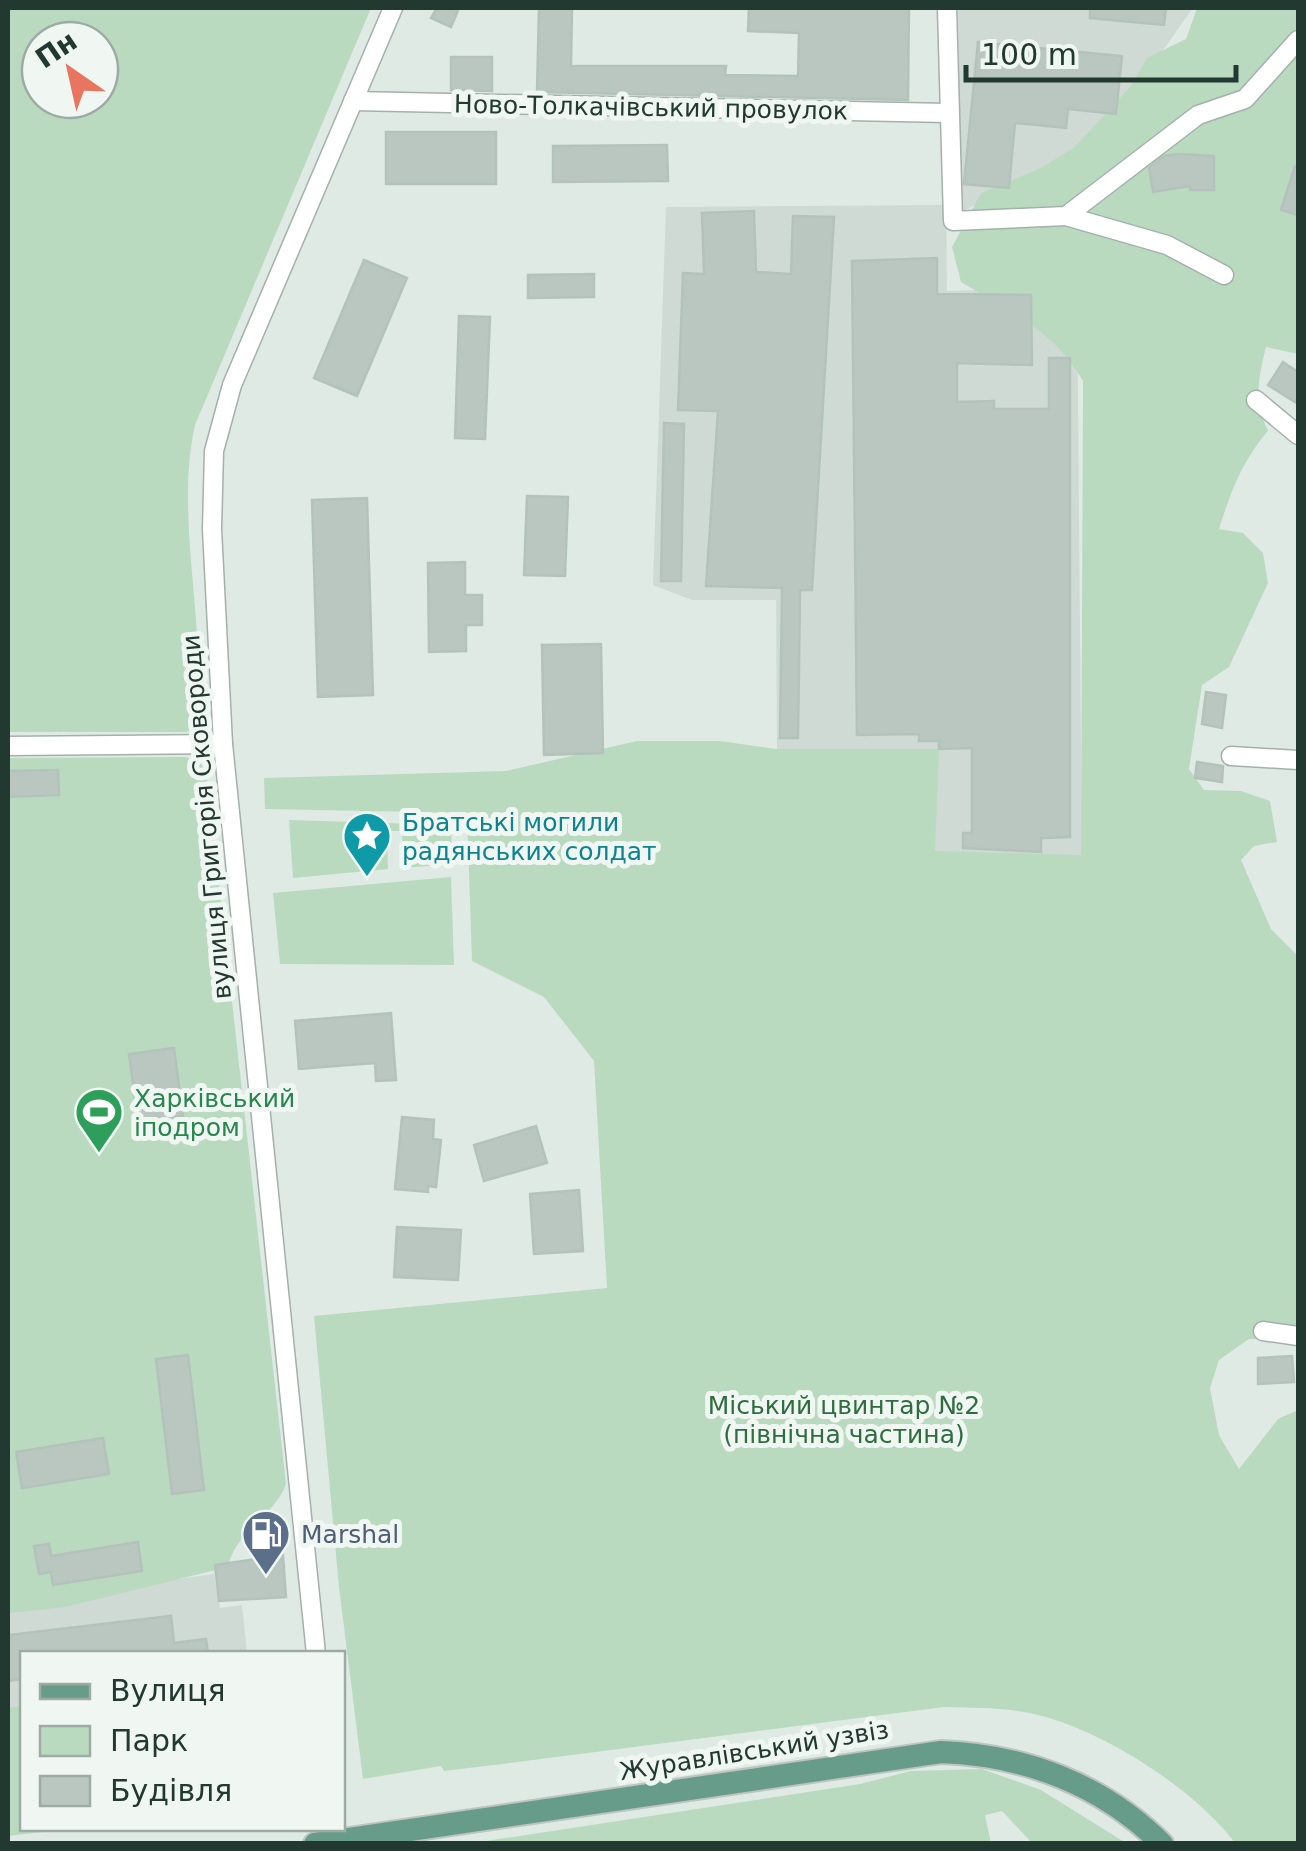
<svg xmlns="http://www.w3.org/2000/svg" width="1306" height="1851" viewBox="0 0 1306 1851" font-family="'DejaVu Sans',sans-serif">
<style>
.built{fill:#cedad3}
.green{fill:#badac0;fill-rule:evenodd}
.building{fill:#b9c7c0;stroke:#b3c3bb;stroke-width:2.5}
.lines{fill:none;stroke-linecap:round;stroke-linejoin:round}
.minor-casing{stroke:#a3b1ab;stroke-width:21}
.major-casing{stroke:#bdc4c1;stroke-width:26}
.minor{stroke:#fff;stroke-width:18}
.major{stroke:#689c8a;stroke-width:22}
.labels{text-anchor:middle;stroke-width:10;stroke-linejoin:round;paint-order:stroke}
.street-label{font-size:25px;fill:#223931;stroke:#f0f7f3}
.culture-label{font-size:25px;fill:#0d838f;stroke:#f0f7f3;text-anchor:start}
.leisure-label{font-size:25px;fill:#27864d;stroke:#f0f7f3;text-anchor:start}
.park-label{font-size:25px;fill:#2f6d41;stroke:#f0f7f3}
.service-label{font-size:25px;fill:#4e5e75;stroke:#f0f7f3;text-anchor:start}
</style>
<rect width="100%" height="100%" fill="#e0eae5"/>
<g class="built">
<path d="M958,8h235l-99,139 -133,65z"/>
<path d="M946,205l1,86 130,-4 5,568 -147,2 -1,-108h-157l-1,-149h-84l-39,-15 13,-378z"/>
<path d="M214,1574l6,34 22,-3 5,48 -225,1v174l-14,6v-231z"/>
</g>
<g class="green">
<path d="M8,8h363l-176,417c-15,68 -2,141 2,209 2,31 6,62 -1,93l-10,5h-178zM40,40h60v60h-60z"/>
<path d="M1197,8h101v346l-32,-7c-8,31 -12,55 2,84 -26,30 -37,60 -49,98l24,4 20,20 5,30 -39,84 -27,18 -13,84 15,21 37,1 29,10 7,41 -23,4 -13,14 30,69 27,27v384l-49,-1 -30,21 -9,28 9,47 20,34 39,-50 20,-9v433h-63c-41,-55 -138,-117 -206,-130 -28,-6 -57,-5 -85,-6l-450,58 -50,6 -3,-5 -78,13 -24,-192 -25,-271 293,-28 -13,-227 -50,-64 -72,-36 -5,-148 -202,-4 -1,-31 242,-7 131,-30h83l57,8h162l-4,102 146,4 2,-474c-29,-51 -74,-70 -122,-99l-9,-35 29,-54 58,-24 36,-22 56,-61 16,-28 39,-19z"/>
<path d="M186,757l15,7 6,14 79,706c-11,32 -51,47 -58,83l-163,40 -57,6v-855z"/>
<path d="M289,820l162,5 1,39 -49,4 -1,-37h-15l1,38 -95,9z"/>
<path d="M451,877l3,88 -174,-1 -7,-71z"/>
<path d="M22,1706v122l47,1 -61,7v-128z"/>
<path d="M982,1769l59,21 85,53h-94l-30,-32 -17,4 6,28h-518l387,-59 51,-13z"/>
</g>
<g class="building">
<path d="M437,8h22l-8,19 -20,-9z"/>
<path d="M539,8h33l-1,58h155l-1,9 73,1 1,-43 -51,-2 1,-23h160l-1,92 -371,-8z"/>
<path d="M1090,8h76l-2,17 -74,-7z"/>
<path d="M978,42l144,14 -6,58 -48,-5 -2,19 -51,-5 -6,65 -45,-4z"/>
<path d="M451,57h41v34l-41,-1z"/>
<rect x="386" y="132" width="110" height="52"/>
<path d="M667,145l1,36 -115,1v-36z"/>
<path d="M1179,154l35,2v34h-24v-4l-37,6 -4,-24 15,-12z"/>
<path d="M1295,166h3v49l-17,-5z"/>
<path d="M754,211l2,61 35,2 2,-58 41,1 -22,373h-12l-2,148h-18l2,-150 -76,-2 12,-175 -40,-1 5,-137 21,1 -2,-61z"/>
<path d="M937,258v36l94,1 1,70 -75,-2v39l37,-1v8h55v-51h21v479l-29,1v14l-78,-4v-15h9v-85l-33,1v-8h-20v-7l-62,1 -5,-474z"/>
<path d="M364,260l43,18 -50,118 -43,-18z"/>
<path d="M594,274v23l-66,1v-23z"/>
<path d="M459,316l31,1 -5,122 -30,-1z"/>
<path d="M1283,362l15,10v32l-30,-19z"/>
<path d="M664,423l20,1 -3,157h-20z"/>
<path d="M527,496l41,1 -3,79 -41,-1z"/>
<path d="M367,498l6,197 -55,2 -6,-197z"/>
<path d="M465,562v33h17v30h-16v26l-37,1 -1,-89z"/>
<path d="M601,644l2,109 -59,2 -2,-110z"/>
<path d="M1206,692l20,3 -4,33 -20,-4z"/>
<path d="M1197,762l26,4 -1,16 -27,-4z"/>
<path d="M58,770l1,25 -51,2v-26z"/>
<path d="M391,1013l5,67 -20,1 -1,-18 -76,6 -4,-48z"/>
<path d="M174,1048l9,68 -45,6 -9,-68z"/>
<path d="M402,1117l32,3 -1,19 8,1 -5,47 -8,-1v6l-33,-3z"/>
<path d="M536,1126l11,37 -63,18 -10,-36z"/>
<path d="M579,1190l4,61 -49,3 -4,-60z"/>
<path d="M397,1227l64,3 -3,50 -64,-3z"/>
<path d="M188,1355l16,135 -32,4 -16,-135z"/>
<path d="M1292,1356l2,26 -36,2v-26z"/>
<path d="M103,1438l6,36 -87,14 -6,-36z"/>
<path d="M138,1542l4,29 -89,14 -2,-13 -12,2 -5,-28 15,-2 2,12z"/>
<path d="M283,1555l3,42 -67,4 -4,-36z"/>
<path d="M171,1616l3,27 32,-4 2,15h-186v25l-14,2v-46z"/>
</g>
<g class="lines">
<g class="minor-casing">
<g id="minor">
<path d="M947,8l6,213 113,-5 132,-101 47,-16 53,-59"/>
<path d="M353,101l595,12"/>
<path d="M1066,216l101,29 57,30"/>
<path d="M1256,400l42,35"/>
<path d="M8,746l215,-2"/>
<path d="M1231,756l67,4"/>
<path d="M1263,1331l35,5"/>
<path d="M316,1654l-93,-910 -11,-215 2,-78 18,-66 161,-377"/>
</g>
</g>
<g class="major-casing">
<path id="major" d="M315,1844l626,-92c83,3 161,32 221,92"/>
</g>
<use href="#minor" class="minor"/>
<use href="#major" class="major"/>
</g>
<defs>
<g id="sight-pin" transform="scale(2.5)"><path d="M0 17L-7.5 6A9.5 9.5 0 1 1 7.5 6Z" fill="#0f9aa8" stroke="#f0f7f3"/><path d="M0-6L1.8-2.2L6-1.7L2.9 1.2L3.7 5.4L0 3.3L-3.7 5.4L-2.9 1.2L-6-1.7L-1.8-2.2Z" fill="#fff"/></g>
<g id="stadium-pin" transform="scale(2.5)"><path d="M0 17L-7.5 6A9.5 9.5 0 1 1 7.5 6Z" fill="#2e9e5b" stroke="#f0f7f3"/><path d="M0-5a6.5 5 0 1 0 0 10a6.5 5 0 1 0 0-10ZM-3.5-1.8h7v3.6h-7Z" fill="#fff"/></g>
<g id="fuel-pin" transform="scale(2.5)"><path d="M0 17L-7.5 6A9.5 9.5 0 1 1 7.5 6Z" fill="#5c6f8a" stroke="#f0f7f3"/><path d="M-5.5-6h7V0h2V4h1.3V-2.5L3-4.5l.8-.8L6-3V5H2.5V1h-1V6h-7ZM-4.2-4.7v3.2H.2V-4.7Z" fill="#fff"/></g>
</defs>
<g fill-rule="evenodd">
<use href="#sight-pin" x="367" y="836"/>
<use href="#stadium-pin" x="99" y="1112"/>
<use href="#fuel-pin" x="266" y="1534"/>
</g>
<g class="labels">
<g class="street-label">
<text transform="translate(651 107) rotate(1)" y="9">Ново-Толкачівський провулок</text>
<text transform="translate(206 817) rotate(-95)" y="9">вулиця Григорія Сковороди</text>
<text transform="translate(754 1750) rotate(-9)" y="9">Журавлівський узвіз</text>
</g>
<g class="culture-label">
<text x="402" y="831">Братські могили<tspan x="402" dy="29">радянських солдат</tspan></text>
</g>
<g class="leisure-label">
<text x="134" y="1107">Харківський<tspan x="134" dy="29">іподром</tspan></text>
</g>
<g class="park-label">
<text x="844" y="1414">Міський цвинтар №2<tspan x="844" dy="29">(північна частина)</tspan></text>
</g>
<g class="service-label">
<text x="301" y="1543">Marshal</text>
</g>
</g>
<rect width="1306" height="1851" fill="none" stroke="#223931" stroke-width="20"/>
<rect x="20" y="1651" width="325" height="180" fill="#f0f7f3" stroke="#9eaba5" stroke-width="2.5"/>
<rect x="40" y="1684" width="50" height="15" fill="#689c8a" stroke="#9eaba5" stroke-width="2.5"/>
<text x="110" y="1701" font-size="30" fill="#223931">Вулиця</text>
<rect x="40" y="1726" width="50" height="30" fill="#badac0" stroke="#9eaba5" stroke-width="2.5"/>
<text x="110" y="1751" font-size="30" fill="#223931">Парк</text>
<rect x="40" y="1776" width="50" height="30" fill="#b9c7c0" stroke="#9eaba5" stroke-width="2.5"/>
<text x="110" y="1801" font-size="30" fill="#223931">Будівля</text>
<g transform="translate(70 70) rotate(326)"><circle r="48" fill="#f0f7f3" stroke="#9eaba5" stroke-width="2.5"/>
<path d="M0-8L18 38L0 25L-18 38Z" fill="#e87560"/>
<text y="-15" font-size="28" font-weight="bold" text-anchor="middle" fill="#223931">Пн</text>
</g>
<path d="M966 65v15h270v-15" fill="none" stroke="#223931" stroke-width="5"/>
<text x="981" y="65" font-size="30" fill="#223931" stroke="#f0f7f3" stroke-width="8" paint-order="stroke">100 m</text>
</svg>
